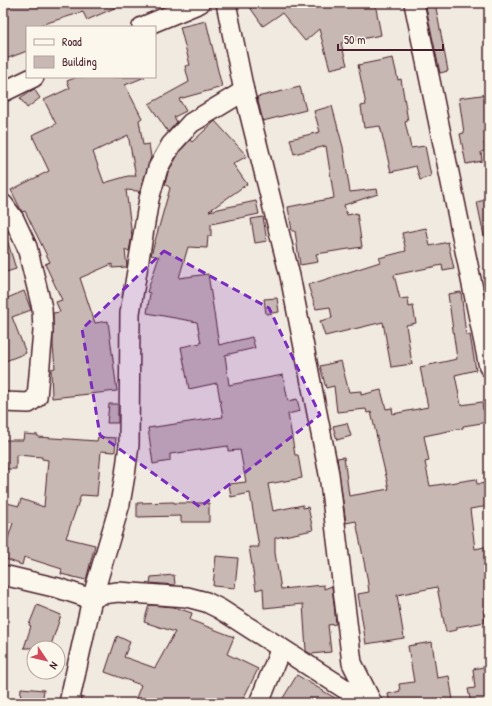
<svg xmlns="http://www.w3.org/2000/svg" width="492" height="706" viewBox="0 0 492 706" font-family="'Patrick Hand',sans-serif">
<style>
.building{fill:#c8b8b3;stroke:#4a1f2b;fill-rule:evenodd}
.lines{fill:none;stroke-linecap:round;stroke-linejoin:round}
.minor-casing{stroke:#4a1f2b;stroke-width:22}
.minor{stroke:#fbf7ec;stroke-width:19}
.marked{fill:#7b2cbf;fill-opacity:0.2;stroke:#7b2cbf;stroke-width:3;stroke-dasharray:8 5;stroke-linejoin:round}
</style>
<rect width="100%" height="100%" fill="#f0eae0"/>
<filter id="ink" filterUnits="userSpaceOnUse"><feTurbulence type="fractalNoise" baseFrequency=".025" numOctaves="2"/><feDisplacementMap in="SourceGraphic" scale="8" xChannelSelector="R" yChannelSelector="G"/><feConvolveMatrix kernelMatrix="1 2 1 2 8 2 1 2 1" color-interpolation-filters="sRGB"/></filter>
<g filter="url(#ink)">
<g class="building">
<path d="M3,3h31l2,3 11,-3h79l-39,17 -4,-8 -43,13 1,2h-14v24l-24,9z"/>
<path d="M247,3h128l6,32 -40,8 6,22 -17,4 -11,-40 -14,12 -23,-28 -19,13z"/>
<path d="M425,3h10l13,68 -8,2z"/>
<path d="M206,21l16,66 -43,12 7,12 -12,6 3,5 -9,10 -19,-28 40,-22 -4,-16 5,-1 -10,-38z"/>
<path d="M393,58l5,22 3,-1 7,42 -3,1 6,26 14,-2 6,30 -11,4 -4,-14 -25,6 -11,-46 -16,2 -3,-22 5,-1 -8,-40z"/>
<path d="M77,77h68l-20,8 17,33 -3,2 4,25 6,-1 2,13 -12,37 -1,-3 -12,-1 6,46 -3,15 -4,-1 2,17 -15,1v-4l-32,14 15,45 13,-2 9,70 -65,7 -1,-29 4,-1 -2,-22v-33l7,-1 -4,-10 6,-2 -17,-36 5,-2 -25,-51 -3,1 -11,-22 38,-19 -17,-36 24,-11 -12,-24 26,-12 -3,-7zM128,135l8,41h-8l-24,7 -11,-31z"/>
<path d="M300,87l6,23 -43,11 -6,-24z"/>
<path d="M34,89l6,9 -13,10 -7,-10z"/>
<path d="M489,94v48l-5,1 1,8 -4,1 1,9 -16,3 -6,-30 4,-1 -5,-35z"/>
<path d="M332,106l11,41 7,45 27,-3 1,5 -34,11 3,10 10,-2 5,34 -46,7 2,8 -18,3 -5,-34h-3l-4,-24 46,-9 -8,-52 -32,8 -4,-15 30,-7 -6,-21z"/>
<path d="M215,121l32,35 -14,8 14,20 -38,27 47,-10 3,13 -48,10v12h-3l-1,12 -19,-1 -9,31 29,-4 11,71 33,-8 3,11 -30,7 4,30 54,-10 5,26 9,-2 3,12 -12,3 7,41h3l4,23 -34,6 5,27 30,-6v3l5,-1 5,23 -38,8v15l6,36 43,-4v4l8,-3 4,38 -8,1 3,27 -20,2 -5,-3 -3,-47 -39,4 -1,-20 -7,2 -7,-43h10l-9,-54 -19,4 -2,-13 17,-2 -6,-32 -12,1v-5l-58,8v7l-17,3 -5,-36 75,-11 -6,-34 -28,6 -8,-42 20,-4 -4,-21 -50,-9 3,-20 -3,-1 12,-35 -8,-2 19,-67 -5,-4 3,-12 13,-22 9,-10 2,2z"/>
<path d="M489,199v37h-5l-7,-34z"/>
<path d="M263,217l4,24 -12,2 -4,-24z"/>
<path d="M426,228l4,18 18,-4 6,27 -11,2 -1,-6 -48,10 6,24 8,-1 1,9 4,-1 3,17 -10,2 6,39 -21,3 -8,-45 -58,14 -5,-15 12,-3 -2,-11 -14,2 -8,-24 72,-23 -1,-4 27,-7 -4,-18z"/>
<path d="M3,236h3l10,33 -13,4z"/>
<path d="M24,291l7,19 -19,7 14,36 -23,9v-65l2,2z"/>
<path d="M461,292l5,43h4l6,35 -21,5 6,30 21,-3 1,8 3,-1 2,13 -25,4v2l-39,8 5,25 -4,1 5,24 46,-7 1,5 12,-1v23l-19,3 5,40 14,-3v63l-6,1 2,12 -28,5v3l-11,2 -9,-45 -40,8 7,43 -38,6 -8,-50 11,-2 -2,-15 -11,-56 -10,2 -9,-65 7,-1 5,39 40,-7 -18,-77 -4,1 -1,-4 -29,3 -3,-26 -8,2 -6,-22 21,-5 8,31 12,-1v4l20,-5 5,19 6,-1 1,6 35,-7 -8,-40 37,-8 -9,-65z"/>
<path d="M277,298l2,14 -13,2 -2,-15z"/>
<path d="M109,404h9v19h-11z"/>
<path d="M347,423l4,13 -14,4 -4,-14z"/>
<path d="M24,434l14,1v2l59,4 1,-4 18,1 -1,14 -14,-1 -4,45 -16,-1 -15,43 29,7 -9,35 -25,-6 1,-5 -38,-12 -2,8 -19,-7v-5l10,-30 -10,-3v-18l16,4 2,-7 23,8 4,-47 -6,-1v-2l-26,-2v14h-13v-29h20z"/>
<path d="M174,502v1h35v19h-28v-6l-44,1v-14z"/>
<path d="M216,556l22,2 -3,30 -22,-2z"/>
<path d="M174,575l1,10 -25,-2 1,-6z"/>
<path d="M37,605l24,10 -11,33h-26l7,-22 -2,-1z"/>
<path d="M149,605l25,2 18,6 -2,7 44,17 -7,17 31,15 -17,34h-107l7,-18 -36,-13 12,-36 13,6 -6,15 31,11 20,-36 -31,-10z"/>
<path d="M432,642l5,36 12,-2 4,24 -19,3h-44l-2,-9 12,-3 -1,-7 15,-2 -6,-36z"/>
<path d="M489,666v37h-18l-3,-14 7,-1 -2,-19z"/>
<path d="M297,675l13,8 33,20h-63z"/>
<path d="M21,688l23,2 -2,13h-22z"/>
</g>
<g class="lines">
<g class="minor-casing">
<g id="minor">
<path d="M226,3l18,88 46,185 39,198 23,189 20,40"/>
<path d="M414,3l75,364"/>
<path d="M142,27l58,-24"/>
<path d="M3,92l31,-15"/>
<path d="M3,204l11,15 13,28 15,61 1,23 -6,66 -8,6 -26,-1"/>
<path d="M3,575l55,13 34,11 10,-5 16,-2 69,5 19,5 14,7 147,94"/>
<path d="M69,703l23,-104 28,-95 5,-29 4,-30 1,-132 19,-114 9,-31 13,-23 20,-22 53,-32"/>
<path d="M259,703l22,-55"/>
</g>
</g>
<use href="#minor" class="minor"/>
</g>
</g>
<path class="marked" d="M164,251l105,57 51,107 -120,92 -100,-72 -18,-106z"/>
<rect width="492" height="706" fill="none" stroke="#fbf7ec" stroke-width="16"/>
<rect x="8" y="8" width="476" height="690" fill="none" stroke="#4a1f2b" stroke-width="1.5" filter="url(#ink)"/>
<rect x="26" y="26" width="130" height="52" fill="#fbf7ec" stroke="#b4a19f"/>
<rect x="34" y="39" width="20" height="6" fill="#fbf7ec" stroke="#b4a19f"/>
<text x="62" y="46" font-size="12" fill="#4a1f2b">Road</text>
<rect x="34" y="56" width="20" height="12" fill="#c8b8b3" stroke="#b4a19f"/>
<text x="62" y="66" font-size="12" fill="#4a1f2b">Building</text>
<g transform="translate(46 660) rotate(125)"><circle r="19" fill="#fbf7ec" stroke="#b4a19f"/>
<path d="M0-3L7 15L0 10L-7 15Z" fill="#d1495b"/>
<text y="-6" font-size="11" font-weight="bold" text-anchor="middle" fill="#4a1f2b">N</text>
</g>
<path d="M338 44v6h105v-6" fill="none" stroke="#4a1f2b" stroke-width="2"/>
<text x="344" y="44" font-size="12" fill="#4a1f2b" stroke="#fbf7ec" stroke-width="3" paint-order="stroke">50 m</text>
</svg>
